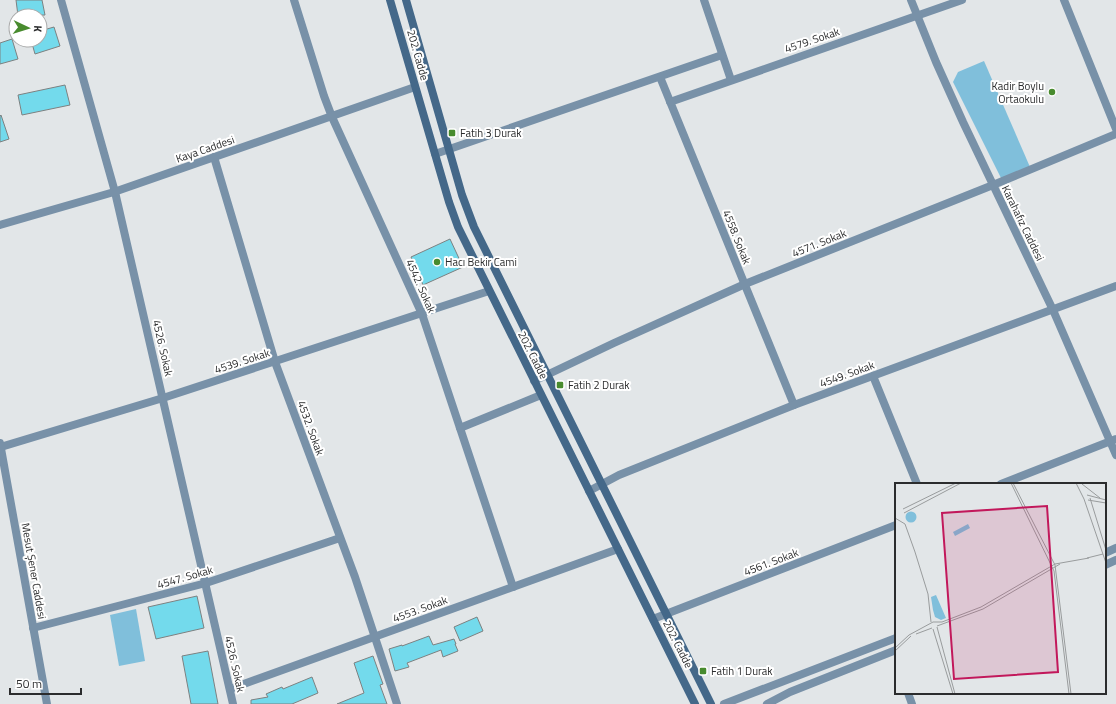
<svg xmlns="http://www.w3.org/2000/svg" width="1116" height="704" viewBox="0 0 1116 704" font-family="'Titillium Web',sans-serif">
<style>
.park{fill:#80bfdb}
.building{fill:#73daec;stroke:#7d8181}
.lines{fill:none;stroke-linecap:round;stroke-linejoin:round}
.minor{stroke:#7891a8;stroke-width:8}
.tertiary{stroke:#7891a8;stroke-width:8}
.secondary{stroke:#446889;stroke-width:8}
.poi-dot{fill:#488b2e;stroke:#fff;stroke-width:1.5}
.labels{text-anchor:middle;stroke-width:4;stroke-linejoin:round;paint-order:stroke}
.street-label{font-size:11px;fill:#2b2c2d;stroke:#fff}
.poi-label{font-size:11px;fill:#2b2c2d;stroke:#fff;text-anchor:start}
.inset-road{fill:none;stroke:#999c9d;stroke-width:1}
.view{fill:#c2185b;fill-opacity:0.15;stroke:#c2185b;stroke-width:2}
.inset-edge{fill:none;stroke:#2b2c2d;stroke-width:2}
</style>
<rect width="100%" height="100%" fill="#e2e6e8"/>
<g class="park">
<path d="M984,61l46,106 -27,15 -50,-100 5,-10z"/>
<path d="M136,609l9,52 -26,5 -9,-51z"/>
</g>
<g class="building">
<path d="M16,0h26l3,15 -27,1z"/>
<path d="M54,27l6,19 -25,8 -4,-14h9v-9z"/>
<path d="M12,39l6,20 -18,5v-21z"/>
<path d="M65,85l5,20 -48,10 -4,-20z"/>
<path d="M1,115l8,24 -9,3v-26z"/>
<path d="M450,239l13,28 -40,18 -12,-28z"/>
<path d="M197,596l7,32 -48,11 -8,-32z"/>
<path d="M477,617l6,14 -23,10 -6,-14z"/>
<path d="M429,636l4,9 21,-6 2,5h-1l3,7 -15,6 -2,-7 -34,13 2,4 -14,4 -6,-22 13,-4v1z"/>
<path d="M208,651l10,53h-27l-9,-48z"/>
<path d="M373,656l10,28 -3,1 7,19h-50l27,-11 -10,-30z"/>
<path d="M312,677l6,16 -26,11h-41v-4l17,-3 -2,-3 16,-7 1,2z"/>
</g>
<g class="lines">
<g class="minor">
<path d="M61,0l54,192 118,512"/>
<path d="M294,0l30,96 8,21 90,197 91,273"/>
<path d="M704,0l27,80"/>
<path d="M911,0l25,62 27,60 90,188 63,145"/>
<path d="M1064,0l52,129"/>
<path d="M660,77l134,328"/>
<path d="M670,102l292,-102"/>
<path d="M435,154l287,-99"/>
<path d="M214,157l61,205 80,215 42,127"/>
<path d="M0,225l114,-33 301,-105"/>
<path d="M873,376l44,108"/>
<path d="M534,381l80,-38 131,-59 248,-99 123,-51"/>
<path d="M460,428l81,-33"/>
<path d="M0,443l47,261"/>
<path d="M1,447l162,-49 326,-107"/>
<path d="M1001,484l115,-45"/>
<path d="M589,491l30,-16 175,-70 322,-119"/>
<path d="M653,619l243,-94"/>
<path d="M33,628l173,-45 134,-45"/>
<path d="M230,689l388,-140"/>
<path d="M908,693l4,11"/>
</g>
<g class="tertiary">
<path d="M1105,553l11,-5"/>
<path d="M1105,565l11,-5"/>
<path d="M724,704l172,-66"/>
<path d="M767,704l23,-12 106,-42"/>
</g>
<g class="secondary">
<path d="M390,0l59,202 9,25 237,477"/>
<path d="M406,0l56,195 12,32 237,477"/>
</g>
</g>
<g class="poi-dot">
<circle cx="1052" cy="92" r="4"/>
<rect x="448" y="129" width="8" height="8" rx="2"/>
<circle cx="437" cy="262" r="4"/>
<rect x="556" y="381" width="8" height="8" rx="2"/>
<rect x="699" y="667" width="8" height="8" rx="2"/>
</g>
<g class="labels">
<g class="street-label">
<text transform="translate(812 40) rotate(-19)" y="4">4579. Sokak</text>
<text transform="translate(418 55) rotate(74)" y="4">202. Cadde</text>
<text transform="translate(205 149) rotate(-19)" y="4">Kaya Caddesi</text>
<text transform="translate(1023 223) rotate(64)" y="4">Karahafız Caddesi</text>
<text transform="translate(737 237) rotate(68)" y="4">4558. Sokak</text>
<text transform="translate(819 243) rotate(-22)" y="4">4571. Sokak</text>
<text transform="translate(421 286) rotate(66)" y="4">4542. Sokak</text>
<text transform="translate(163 348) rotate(77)" y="4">4526. Sokak</text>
<text transform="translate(533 355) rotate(63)" y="4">202. Cadde</text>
<text transform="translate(242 361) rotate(-18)" y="4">4539. Sokak</text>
<text transform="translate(847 374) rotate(-20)" y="4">4549. Sokak</text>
<text transform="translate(311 428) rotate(70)" y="4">4532. Sokak</text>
<text transform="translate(771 562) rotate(-21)" y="4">4561. Sokak</text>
<text transform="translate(34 571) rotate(80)" y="4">Mesut Şener Caddesi</text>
<text transform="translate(185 577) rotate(-16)" y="4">4547. Sokak</text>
<text transform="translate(420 609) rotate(-20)" y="4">4553. Sokak</text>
<text transform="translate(678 644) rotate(63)" y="4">202. Cadde</text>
<text transform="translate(235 664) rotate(77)" y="4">4526. Sokak</text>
</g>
<g class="poi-label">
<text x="1044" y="90" text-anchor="end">Kadir Boylu<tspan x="1044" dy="13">Ortaokulu</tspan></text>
<text x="460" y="137">Fatih 3 Durak</text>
<text x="445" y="266">Hacı Bekir Cami</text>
<text x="568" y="389">Fatih 2 Durak</text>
<text x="711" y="675">Fatih 1 Durak</text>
</g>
</g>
<g transform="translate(895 483)">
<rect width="211" height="211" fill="#e2e6e8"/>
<path d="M10.5 34a5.5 5.5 0 1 1 11 0a5.5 5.5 0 1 1-11 0ZM73,41l2,4 -15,8 -2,-4zM41,112l10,23 -5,2 -6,-3 -2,-7 -2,-13z" fill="#80bfdb"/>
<path class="inset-road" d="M116,0l43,88 15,123M118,0l42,82 16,129M181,0l8,16M187,1l18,14M192,12l19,5M195,15l16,52M189,16l22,64M193,17l18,3M8,26l53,-26M9,30l57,-30M0,35l10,6 10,28 13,42 3,28M192,75l16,-4M42,143l46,-17 77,-45M42,144l18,67M38,146l20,65M21,151l16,-6M0,165l14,-13 24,-13h9l39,-15 74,-43 34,-6M0,168l16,-15"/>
<path class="view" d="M152,23l11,166 -104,7 -12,-166z"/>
<rect width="211" height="211" class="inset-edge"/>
</g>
<g transform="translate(28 28) rotate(94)"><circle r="19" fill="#ffffff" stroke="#aaabab"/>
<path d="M0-3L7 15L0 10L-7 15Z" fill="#488b2e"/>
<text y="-6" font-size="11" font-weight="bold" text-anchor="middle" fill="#2b2c2d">K</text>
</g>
<path d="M10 688v6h71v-6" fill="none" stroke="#2b2c2d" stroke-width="2"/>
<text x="16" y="688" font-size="12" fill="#2b2c2d" stroke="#ffffff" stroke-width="3" paint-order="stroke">50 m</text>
</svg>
